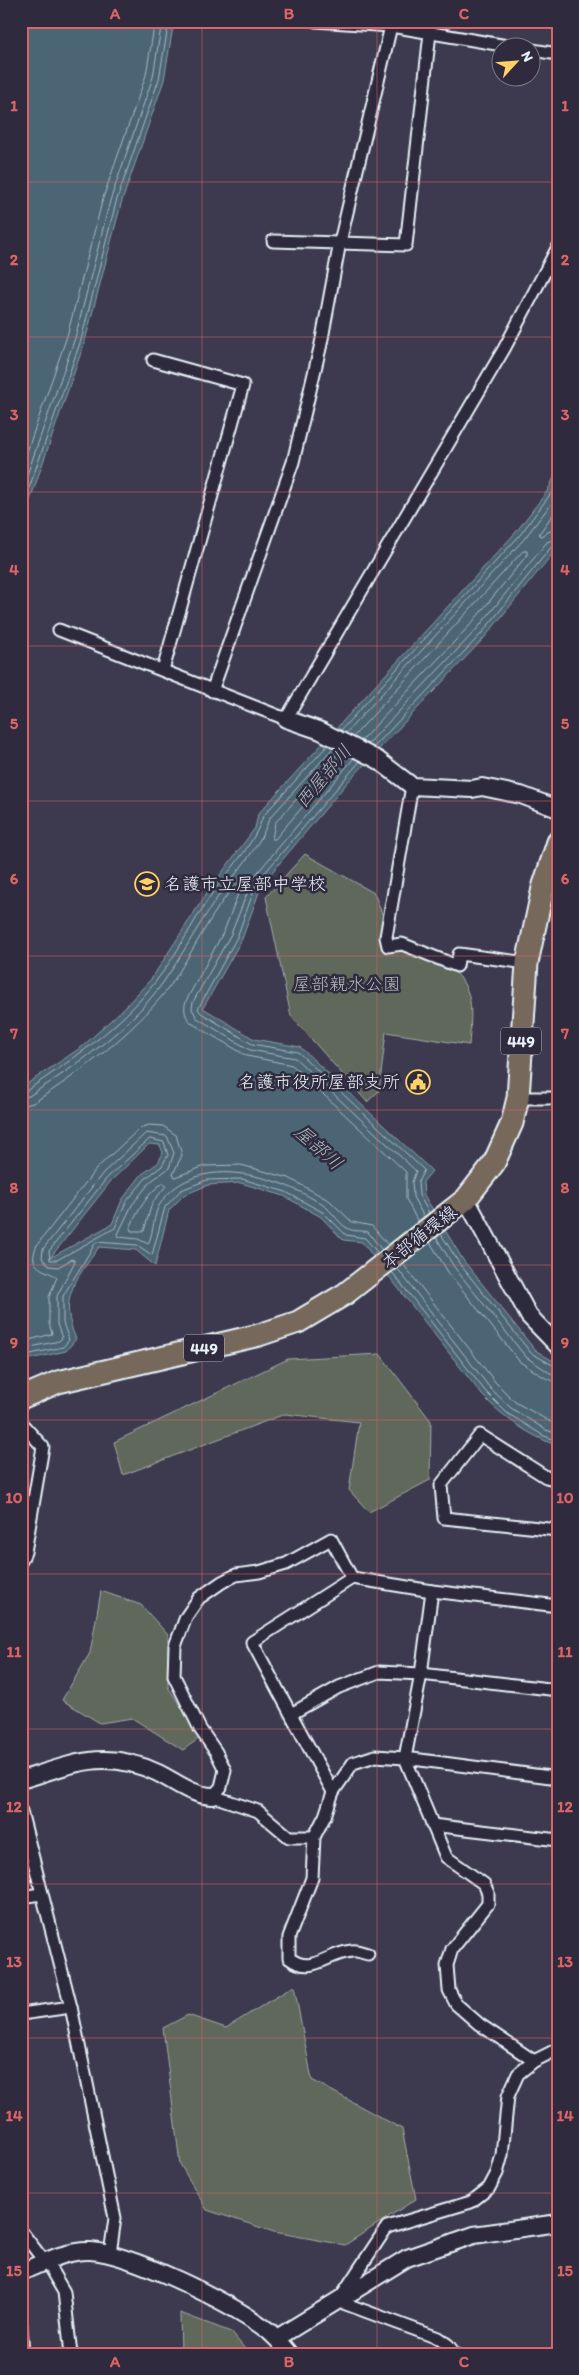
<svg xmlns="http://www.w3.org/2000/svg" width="579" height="2375" viewBox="0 0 579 2375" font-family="Itim,'Klee One',sans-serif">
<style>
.green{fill:#5f675a;stroke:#a4aca9}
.water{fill:#4c6574;stroke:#8a9da9;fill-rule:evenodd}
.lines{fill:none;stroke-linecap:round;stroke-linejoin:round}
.shore{stroke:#aab9c3;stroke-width:1}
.street-casing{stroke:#e8f1f8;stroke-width:15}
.secondary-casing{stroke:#e8f1f8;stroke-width:20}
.highway-casing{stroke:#e8f1f8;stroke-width:25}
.street{stroke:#2f2a3d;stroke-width:11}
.secondary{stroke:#2f2a3d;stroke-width:16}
.highway{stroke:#76695c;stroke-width:21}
.grid{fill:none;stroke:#db6466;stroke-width:1;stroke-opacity:0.55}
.labels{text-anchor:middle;stroke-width:5;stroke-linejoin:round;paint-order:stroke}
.shield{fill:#2f2a3d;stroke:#b0b5c0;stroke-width:1}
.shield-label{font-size:16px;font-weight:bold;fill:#e8f1f8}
.poi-label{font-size:18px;fill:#e8f1f8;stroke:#2f2a3d;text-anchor:start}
.park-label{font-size:18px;fill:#b1bab9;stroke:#2f2a3d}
.street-label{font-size:18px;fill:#e8f1f8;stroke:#2f2a3d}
.water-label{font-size:19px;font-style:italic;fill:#aab9c3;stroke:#2f2a3d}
.neatline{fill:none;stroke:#db6466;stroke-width:2}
.grid-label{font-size:16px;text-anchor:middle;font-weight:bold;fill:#db6466}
</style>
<rect width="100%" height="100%" fill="#3d3a50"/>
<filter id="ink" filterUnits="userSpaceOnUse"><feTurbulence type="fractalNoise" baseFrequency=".02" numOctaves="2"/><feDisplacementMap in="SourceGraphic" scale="10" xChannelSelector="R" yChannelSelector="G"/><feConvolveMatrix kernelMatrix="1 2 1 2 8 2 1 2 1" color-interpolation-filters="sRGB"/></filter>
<g filter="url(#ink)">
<g class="green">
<path d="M305,854l69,39 20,51c32,10 69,18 76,57 2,14 0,30 -1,44l-83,-13 -7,59 -12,11 -76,-86 -25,-119z"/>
<path d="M380,1354l51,67 -1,59 -61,32 -20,-22 10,-68 -74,-8 -162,61 -9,-33 174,-83z"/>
<path d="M101,1591l40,14 27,30v52l33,50 -18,13 -51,-32 -32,5 -38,-23 28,-47z"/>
<path d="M294,1986l18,94 90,49 14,70 -71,46 -71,-13 -67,-22 -27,-46 -17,-136 25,-13 38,13z"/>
<path d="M180,2313l51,19 18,22h-68z"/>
</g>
<g class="water">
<path d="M21,21h153l-10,59 -43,124 -36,137 -64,185z"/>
<path d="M558,469v78l-73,90 -138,146 -85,101 -20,55 -39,69 51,31 46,8 132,124 -9,11 1,13 39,65 72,90 23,14v82c-30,-11 -54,-28 -76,-51l-120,-153 -19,-2 -22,-23 -37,-21 -43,-13 -33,2 -24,10 -15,15 -14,56 -19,-16 -37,-3c-24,34 -41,51 -23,92l-10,12 -45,10v-273l62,-42 41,-38 28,-30 54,-84 49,-66 3,-14 258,-282 32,-42zM149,1144l11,1 3,8 -5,10 -16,11 -20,26 -10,24 -62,34 61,-77z"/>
</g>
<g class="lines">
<g class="shore">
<path d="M21,469l46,-133 36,-138 43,-123 9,-54"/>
<path d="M21,492l54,-154 35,-137 43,-124 9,-56"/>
<path d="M558,507l-19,27 2,2 9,-5 8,-1"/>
<path d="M21,511l60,-171 35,-138 43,-123 10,-58"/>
<path d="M341,730l179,-195 32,-43 6,-11"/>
<path d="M346,733l178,-194 34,-44"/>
<path d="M353,737l170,-186h4v4l-56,69 -110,117"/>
<path d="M368,744l109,-115 70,-87 11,-4"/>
<path d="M374,747l108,-114 70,-87 6,-2"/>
<path d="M340,751l-65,72 -3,16h3l72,-84"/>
<path d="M354,758l-101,120 -22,56 -38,68 -1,7 5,9 53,32 45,8 121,113 -4,11 1,15 11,20"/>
<path d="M360,761l-103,121 -20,55 -39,72 3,4 51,31 46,8 126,118 -6,12 1,13 10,18"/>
<path d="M21,1092l5,-1c47,-32 95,-64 130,-110 21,-26 36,-58 55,-86 18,-25 43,-50 52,-79l65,-71"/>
<path d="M21,1098l8,-2c48,-31 98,-65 133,-112 19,-26 34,-56 53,-83 18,-26 44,-51 54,-82l64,-71"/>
<path d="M21,1106l12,-3c49,-32 97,-67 134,-113 16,-20 55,-98 72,-107l2,3 -17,45 -38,70c-3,9 -1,17 7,23l54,32 45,9 114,107v27l12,23"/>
<path d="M150,1139l14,3 4,13 -6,11 -16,12 -20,24 -11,26 -58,32h-7l-1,-9 58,-73z"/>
<path d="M163,1183l3,3 -14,17 -8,28h-13l-1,-3c8,-17 17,-35 33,-45z"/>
<path d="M441,1234l18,29 72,90 27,15"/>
<path d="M436,1237l18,30 72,90 24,16 8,1"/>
<path d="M430,1242l18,30 72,90 27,17 11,3"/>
<path d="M403,1264l93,119 19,19 43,24"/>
<path d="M397,1268l93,120 21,20 35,22 12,4"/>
<path d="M392,1272l94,120 21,21 37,23 14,5"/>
<path d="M21,1342l31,-8 -3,-11v-26l8,-20c-12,-8 -31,-8 -20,-32l60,-77 43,-40 9,-3 14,1 13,9 6,20 -9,19 2,3 30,-11 36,-1 48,13 41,23 22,21 20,4 16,19"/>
<path d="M21,1349l38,-8 3,-3 -5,-14v-28l18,-35 -3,-2 -14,8 -9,-1 -7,-8 1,-9 60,-76 43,-40 21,3 7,17 -5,15 -19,14 -18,23 -14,29 1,3 19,2 10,5c6,-12 5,-29 12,-40 36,-55 125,-27 167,4 7,6 14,18 22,21 6,3 13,1 19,3l14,18"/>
<path d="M21,1356l42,-9 6,-7 -6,-17v-27l33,-54 41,3 15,10 13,-48 16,-17 26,-10 35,-1 44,13 38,21 22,22 19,3 13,15"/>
</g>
<g class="street-casing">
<g id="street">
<path d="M315,21l76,5 128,22"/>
<path d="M532,50l26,4"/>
<path d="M273,241l133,4 24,-212"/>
<path d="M153,360l90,25 -80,285"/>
<path d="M59,630l227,89 218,-370 54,-102"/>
<path d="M212,691l81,-229 28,-118 19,-102 51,-216"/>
<path d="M412,786l-26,151 2,9 14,-2 55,22 2,-12 68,9"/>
<path d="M518,1098h40"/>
<path d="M21,1423l22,24 -18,105 -4,9"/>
<path d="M558,1480l-12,-3 -66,-42 -39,50 3,33 114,12"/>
<path d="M432,1591l-11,83 -16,84 41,99 38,27 4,9v11l-36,45 -5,16 2,25 7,14 23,20 55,37"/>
<path d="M291,1714l48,-27 40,-15 42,2 137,16"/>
<path d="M333,1792l-81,-150 100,-64 80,13 126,15"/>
<path d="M21,1811l50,196 44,211 -5,36"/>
<path d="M432,1825l126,15"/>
<path d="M314,1837h-25l-31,-26 -45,-15 8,-9 4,-17 -9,-18 -16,-23 -26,-53 1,-30 11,-29 13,-19 23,-16 14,-7 23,-3 27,-8 45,-25 21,39"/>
<path d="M21,1897l20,-3"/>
<path d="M368,1954c-5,-1 -11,-4 -16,-3 -25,2 -40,25 -63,7v-21l23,-59 2,-41 11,-21 8,-24 20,-29 22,-7 30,2 153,20"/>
<path d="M21,2014l50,-7"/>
<path d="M21,2231l30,39 13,22 7,62"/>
<path d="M21,2326l2,28"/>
<path d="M455,2354l-7,-9 -10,-7 -100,-37 49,-74 84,-25 18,-14 8,-15 5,-18 6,-59 10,-22 16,-13 24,-12"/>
</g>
</g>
<g class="secondary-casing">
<g id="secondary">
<path d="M286,719l35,12 57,29 34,26 60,3 10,-2 39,8 37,14"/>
<path d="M466,1199l63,117 29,30"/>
<path d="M21,1780c52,-16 84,-32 137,-7 18,9 35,23 55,23"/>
<path d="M21,2272c22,-9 45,-22 69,-21 40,2 139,51 173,76 11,7 19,17 27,27"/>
<path d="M277,2338l130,-80 67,-23 84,-12"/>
</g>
</g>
<g class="highway-casing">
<path id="highway" d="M21,1398l37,-16 201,-47 39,-13 47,-28 121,-95 28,-36 18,-40 6,-25 9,-135 16,-75 15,-46"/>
</g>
<use href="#street" class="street"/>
<use href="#secondary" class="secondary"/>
<use href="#highway" class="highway"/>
</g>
</g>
<path class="grid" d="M202,21v2333M377,21v2333M21,182h537M21,337h537M21,492h537M21,646h537M21,801h537M21,956h537M21,1110h537M21,1265h537M21,1420h537M21,1574h537M21,1729h537M21,1884h537M21,2038h537M21,2193h537"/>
<defs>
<g id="school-ring" transform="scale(1.25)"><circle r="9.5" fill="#2f2a3d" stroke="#ffd166" stroke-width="1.5"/><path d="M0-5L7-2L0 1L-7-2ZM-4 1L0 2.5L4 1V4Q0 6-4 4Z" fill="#ffd166"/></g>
<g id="civic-ring" transform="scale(1.25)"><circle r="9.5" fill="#2f2a3d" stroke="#ffd166" stroke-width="1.5"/><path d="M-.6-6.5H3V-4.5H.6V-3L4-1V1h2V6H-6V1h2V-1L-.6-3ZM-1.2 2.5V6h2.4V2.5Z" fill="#ffd166"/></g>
</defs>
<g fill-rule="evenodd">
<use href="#school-ring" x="147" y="884"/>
<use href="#civic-ring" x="418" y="1082"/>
</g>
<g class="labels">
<g class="shield">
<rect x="501" y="1027.5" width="40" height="27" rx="4"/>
<rect x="184" y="1334.5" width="40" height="27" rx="4"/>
</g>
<g class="shield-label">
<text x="521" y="1047">449</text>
<text x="204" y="1354">449</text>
</g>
<g class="poi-label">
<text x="164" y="890">名護市立屋部中学校</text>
<text x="400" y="1088" text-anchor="end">名護市役所屋部支所</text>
</g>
<g class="park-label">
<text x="347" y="990">屋部親水公園</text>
</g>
<g class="street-label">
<text transform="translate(419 1237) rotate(-38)" y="6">本部循環線</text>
</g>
<g class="water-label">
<text transform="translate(323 776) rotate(-50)" y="7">西屋部川</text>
<text transform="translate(319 1147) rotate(42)" y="7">屋部川</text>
</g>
</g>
<rect width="579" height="2375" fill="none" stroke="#2f2a3d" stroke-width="55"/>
<g transform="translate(516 62) rotate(64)"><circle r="24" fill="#2f2a3d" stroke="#797a88"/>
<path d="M0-4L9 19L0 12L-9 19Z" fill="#ffd166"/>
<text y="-8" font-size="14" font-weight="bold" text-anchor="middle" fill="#e8f1f8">N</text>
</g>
<rect x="28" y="28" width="524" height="2320" class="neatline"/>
<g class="grid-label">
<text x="115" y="19">A</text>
<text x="289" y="19">B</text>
<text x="464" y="19">C</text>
<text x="14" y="111">1</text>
<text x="565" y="111">1</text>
<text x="14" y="265">2</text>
<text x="565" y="265">2</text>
<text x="14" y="420">3</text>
<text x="565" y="420">3</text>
<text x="14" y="575">4</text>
<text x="565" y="575">4</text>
<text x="14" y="729">5</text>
<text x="565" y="729">5</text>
<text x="14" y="884">6</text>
<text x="565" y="884">6</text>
<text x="14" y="1039">7</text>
<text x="565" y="1039">7</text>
<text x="14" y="1193">8</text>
<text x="565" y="1193">8</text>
<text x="14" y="1348">9</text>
<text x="565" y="1348">9</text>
<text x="14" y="1503">10</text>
<text x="565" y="1503">10</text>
<text x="14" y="1657">11</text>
<text x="565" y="1657">11</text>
<text x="14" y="1812">12</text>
<text x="565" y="1812">12</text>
<text x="14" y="1967">13</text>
<text x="565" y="1967">13</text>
<text x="14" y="2121">14</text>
<text x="565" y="2121">14</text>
<text x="14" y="2276">15</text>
<text x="565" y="2276">15</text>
<text x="115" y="2367">A</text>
<text x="289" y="2367">B</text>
<text x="464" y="2367">C</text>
</g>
</svg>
